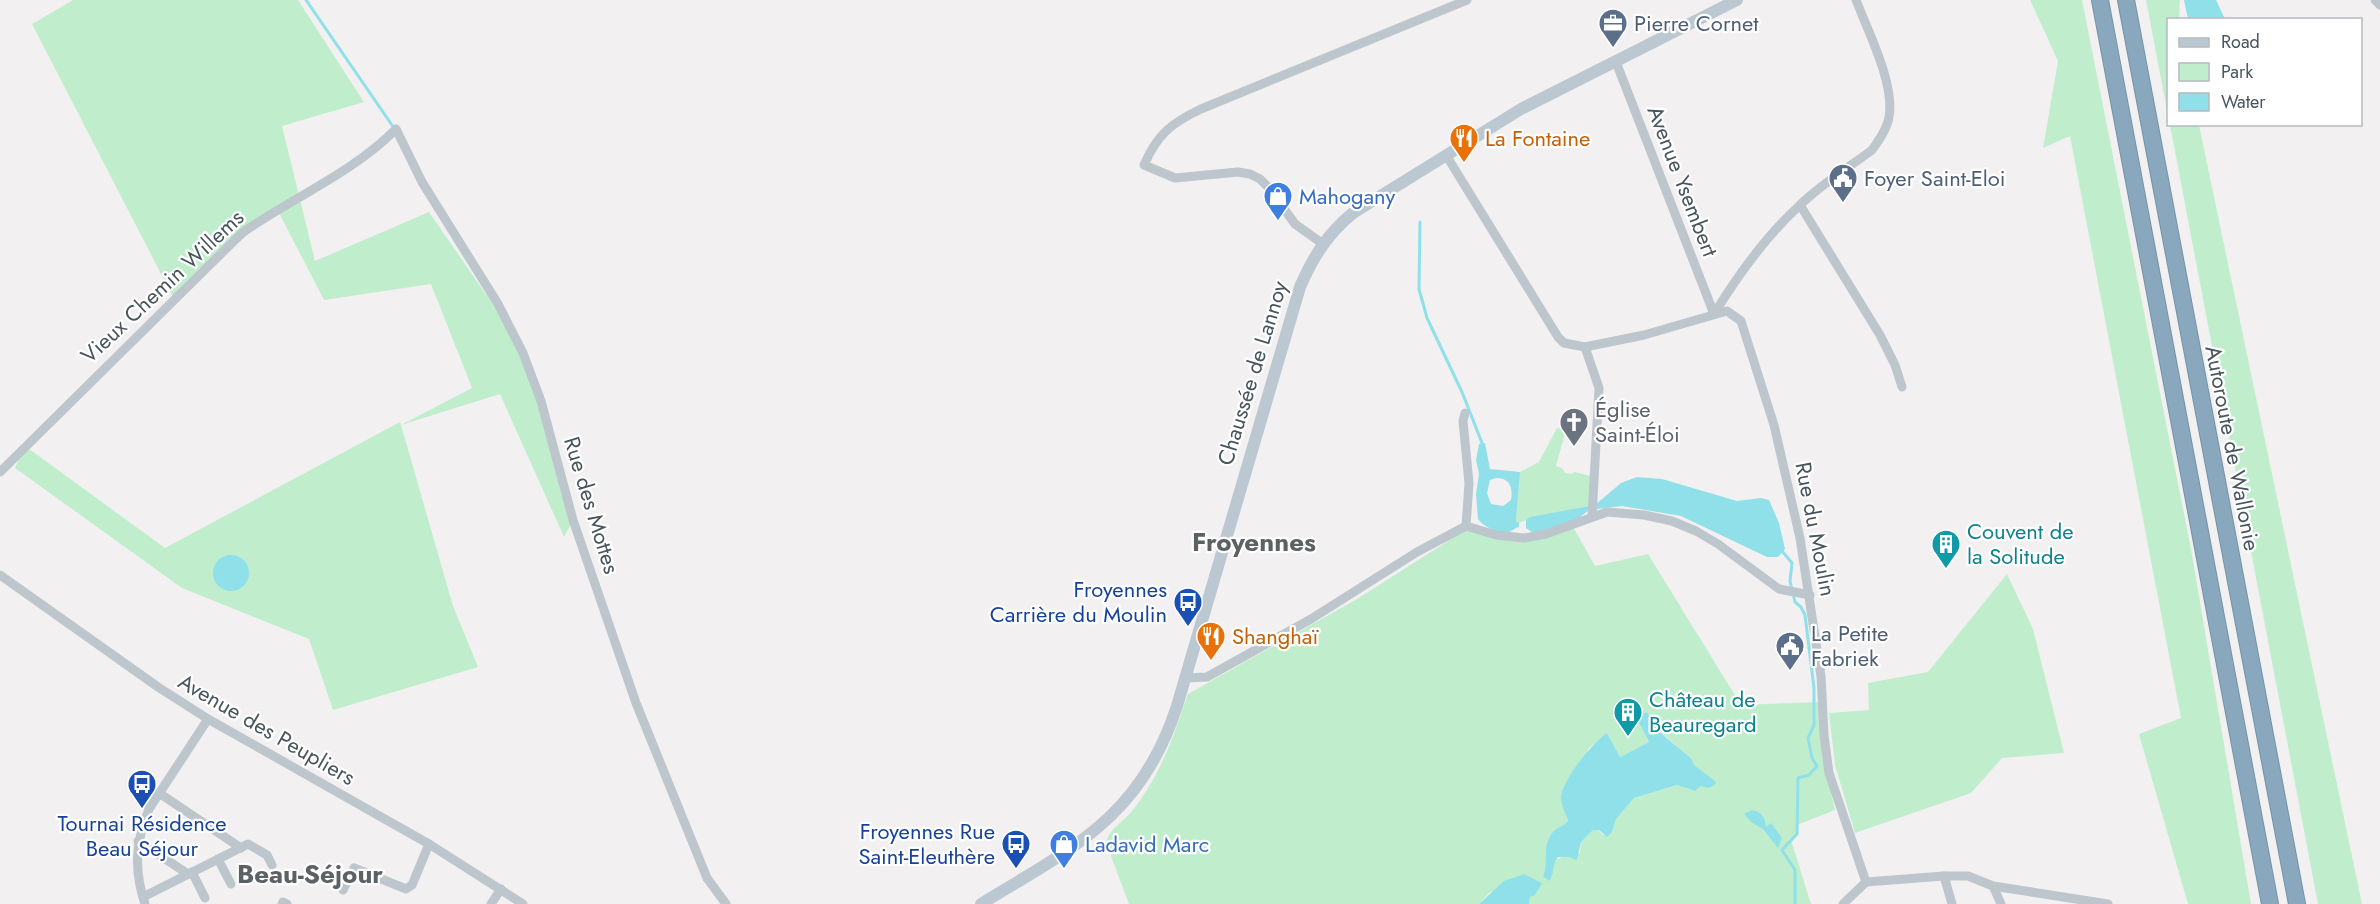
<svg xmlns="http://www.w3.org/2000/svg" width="2380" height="904" viewBox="0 0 2380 904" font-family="Jost,sans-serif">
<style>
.green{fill:#c0eecd;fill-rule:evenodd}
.water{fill:#8fe0e9;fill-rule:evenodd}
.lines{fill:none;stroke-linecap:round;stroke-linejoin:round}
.stream{stroke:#8fe0e9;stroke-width:3}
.highway-casing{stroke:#7493a8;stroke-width:18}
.street{stroke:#bcc6cc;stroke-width:9}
.secondary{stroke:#bcc8d1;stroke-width:12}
.highway{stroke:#89a8bd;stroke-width:16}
.labels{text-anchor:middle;stroke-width:4.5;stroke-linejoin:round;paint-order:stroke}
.service-label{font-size:22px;fill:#4e5e75;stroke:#fff;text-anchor:start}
.food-label{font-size:22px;fill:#c56008;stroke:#fff;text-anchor:start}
.street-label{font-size:22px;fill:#48555d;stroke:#fff}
.shop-label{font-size:22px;fill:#366cbe;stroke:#fff;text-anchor:start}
.worship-label{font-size:22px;fill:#5b616d;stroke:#fff;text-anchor:start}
.culture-label{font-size:22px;fill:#0d838f;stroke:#fff;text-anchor:start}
.transit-label{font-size:22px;fill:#164399;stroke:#fff;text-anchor:end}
.quarter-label{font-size:26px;font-weight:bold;fill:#5c6164;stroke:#fff}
</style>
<rect width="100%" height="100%" fill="#f2f0f0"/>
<g class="green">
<path d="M73,0h225l66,102 -82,24 33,135 114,-49 85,123 20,49 39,136 -9,17 -64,-143 -99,31 52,181 25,61 -145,43 -24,-71 -127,-51 -167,-120 10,-22 140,102 235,-126 1,3 71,-37 -41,-104 -107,16 -47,-91 -103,90 -142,-275z"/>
<path d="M2030,0h52l109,549 60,355h-63l-49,-170 42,-16 -111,-582 -27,12 15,-87z"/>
<path d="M2146,0h34l-1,19 -11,1v96z"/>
<path d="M2170,125h29l163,779h-44z"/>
<path d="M1557,428l9,2 -10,36 6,2 3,5 5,1 5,-2 15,4 -1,30 -63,14 -7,3 -3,-2 4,-49 19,-10z"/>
<path d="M1572,525l23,41 53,-12 93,151 78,-3 4,57 12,51 -38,15v9l-6,6 20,64h-282l1,-7 -40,-5 -11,12h-350l-23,-61c2,-13 18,-22 26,-32 29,-37 41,-73 56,-117l169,-95 110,-70 50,9zM1647,712l16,22 28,24 2,7 10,7 -8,19 -17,-6 -44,13 -18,21 -4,13 -9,3 -5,-5h-5l-12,12 -1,11c-19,6 -28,0 -28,24l-9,-1c6,-14 -2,-30 9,-43 4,-6 11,-6 16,-12l-2,-6 16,-54 7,-13 18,-15 13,24 29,-15 -13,-25z"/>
<path d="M2007,574l26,55 31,124 -62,5 -31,35 -116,40 -20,-68 -6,-52 40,-3 -1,-27 60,-11z"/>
</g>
<g class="water">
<path d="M2184,0h32l9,19h-37z"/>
<path d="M1485,443l5,26 30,3 -4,49 3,2v4c-3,0 -5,3 -8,4 -11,5 -27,-4 -33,-12l-2,-25 3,-20 -3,-14 3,-16zM1496,478c14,0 17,9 15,22l-8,6 -12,-2 -4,-11 3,-13z"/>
<path d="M1637,477l25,2 75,22 24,-3 8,2 10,23 6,26 -7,8h-11l-86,-41 -59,-10 -33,4 -10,8 -44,16 -9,-6v-8l4,-3 65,-12 26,-22z"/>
<circle cx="231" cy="573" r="18"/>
<path d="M1647,712l16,23 28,23 3,7 22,17 -1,3 -7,3 -7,-2 -6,5 -18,-6 -43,13 -18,21 -4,13 -5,5 -8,-7h-6l-12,12 -4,18 -8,-3h-11c-7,9 -3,17 -9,24l-6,-5c6,-13 -2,-29 9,-43 4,-6 11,-6 16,-12 -2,-7 -7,-16 -7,-23 0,-17 32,-56 46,-65l13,24 29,-15 -13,-25z"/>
<path d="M1752,810c10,2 13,7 14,17l5,-4 11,15 -4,10 -15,-19 -12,-7 -7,-8z"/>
<path d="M1524,874l18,9 -7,12 -5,2 -1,7h-50l25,-23z"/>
</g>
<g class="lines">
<g class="stream">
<path d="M306,0l88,128"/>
<path d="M1420,222l-1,67 8,29 35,74 20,51"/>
<path d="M1782,551l10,12 -2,18 5,21 6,5 4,8 9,73v37l-6,13 4,20 5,8 -8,9 -11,3 -1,56 -15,16 13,20v34"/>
</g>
<g class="highway-casing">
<g id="highway">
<path d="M2100,0l170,904"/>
<path d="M2126,0l171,904"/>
</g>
</g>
<g class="street">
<path d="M2375,0l5,5"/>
<path d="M1616,62l98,252"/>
<path d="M1446,155l112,182 6,6 21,4 59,-12 83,-24 14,10 33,104 26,113 21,138 3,59 5,38 37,109"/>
<path d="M1800,205l80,130 15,30 7,22"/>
<path d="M1323,244l-28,-20 -26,-36 -9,-9 -10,-5 -12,-2 -63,6 -31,-13c13,-30 27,-42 57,-56l266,-109"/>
<path d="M1714,314c24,-39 51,-77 85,-108 21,-21 49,-38 73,-56 7,-10 15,-21 17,-33 6,-33 -21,-86 -33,-117"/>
<path d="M1585,347l14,41 -7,129"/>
<path d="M1465,413l-2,8 6,62 -3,43"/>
<path d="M0,472l242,-239c50,-35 112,-61 154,-104l26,53 76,122 25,49 18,48 32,119 63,183 71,175 19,26"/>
<path d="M0,575l158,112 50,32 221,125 94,60"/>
<path d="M1185,678l22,-1 104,-58 106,-67 49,-26 30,9 28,3 22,-4 61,-22 37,3 28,6 24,10 22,13 61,45 31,6"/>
<path d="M159,793l82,55"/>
<path d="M138,841l50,33"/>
<path d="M218,859l13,25"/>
<path d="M192,872l13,26"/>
<path d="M1944,876l8,28"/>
<path d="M1866,882l78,-6h24l25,10 115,18"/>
<path d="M1993,886l8,18"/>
<path d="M343,890l11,-22 52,21 6,-4 17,-41"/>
<path d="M143,897l105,-53 19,11 5,10"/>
<path d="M145,904c-11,-33 -10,-62 4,-95l59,-90"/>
<path d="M282,904l1,-2 4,2"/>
<path d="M491,904l10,-15"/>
<path d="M1843,904l23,-22"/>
</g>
<path class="secondary" d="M981,904c93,-57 160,-87 196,-198l123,-419c13,-30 28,-54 53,-74l168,-104 216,-109"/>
<use href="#highway" class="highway"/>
</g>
<defs>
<g id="office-pin" transform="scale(1.5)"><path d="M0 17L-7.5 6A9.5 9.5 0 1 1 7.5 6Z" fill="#5c6f8a" stroke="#fff"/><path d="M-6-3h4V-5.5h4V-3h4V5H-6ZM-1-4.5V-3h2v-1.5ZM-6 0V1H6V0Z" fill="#fff"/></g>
<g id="restaurant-pin" transform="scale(1.5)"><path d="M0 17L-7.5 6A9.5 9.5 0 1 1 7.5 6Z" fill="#e8710a" stroke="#fff"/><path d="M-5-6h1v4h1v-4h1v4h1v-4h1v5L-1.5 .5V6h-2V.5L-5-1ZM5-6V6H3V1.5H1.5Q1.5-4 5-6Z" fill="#fff"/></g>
<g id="civic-pin" transform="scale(1.5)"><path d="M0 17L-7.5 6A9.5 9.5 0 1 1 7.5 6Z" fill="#5c6f8a" stroke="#fff"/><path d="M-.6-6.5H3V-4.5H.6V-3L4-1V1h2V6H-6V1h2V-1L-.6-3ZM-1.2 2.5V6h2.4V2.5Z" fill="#fff"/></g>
<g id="shop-pin" transform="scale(1.5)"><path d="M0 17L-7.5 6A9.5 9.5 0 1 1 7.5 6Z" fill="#3f7fe0" stroke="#fff"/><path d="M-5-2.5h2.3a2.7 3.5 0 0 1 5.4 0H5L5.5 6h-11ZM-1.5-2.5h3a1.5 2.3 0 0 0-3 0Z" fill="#fff"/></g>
<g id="church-pin" transform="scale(1.5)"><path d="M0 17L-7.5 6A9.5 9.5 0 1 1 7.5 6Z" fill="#6b7280" stroke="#fff"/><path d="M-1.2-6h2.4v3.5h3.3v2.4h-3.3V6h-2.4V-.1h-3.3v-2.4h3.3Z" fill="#fff"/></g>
<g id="building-pin" transform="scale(1.5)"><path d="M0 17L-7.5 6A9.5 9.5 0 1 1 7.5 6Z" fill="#0f9aa8" stroke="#fff"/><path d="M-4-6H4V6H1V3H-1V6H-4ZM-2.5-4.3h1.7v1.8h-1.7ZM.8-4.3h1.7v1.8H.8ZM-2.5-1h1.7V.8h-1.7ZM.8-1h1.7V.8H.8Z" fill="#fff"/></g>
<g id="bus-pin" transform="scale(1.5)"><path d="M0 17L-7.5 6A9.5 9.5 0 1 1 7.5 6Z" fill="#1a4fb4" stroke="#fff"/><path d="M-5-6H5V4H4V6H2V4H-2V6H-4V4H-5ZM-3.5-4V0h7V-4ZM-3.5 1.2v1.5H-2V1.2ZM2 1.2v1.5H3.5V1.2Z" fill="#fff"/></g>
</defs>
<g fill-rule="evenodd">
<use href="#office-pin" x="1613" y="23"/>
<use href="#restaurant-pin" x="1464" y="138"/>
<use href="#civic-pin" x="1843" y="178"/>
<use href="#shop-pin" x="1278" y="196"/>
<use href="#church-pin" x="1574" y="422"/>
<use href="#building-pin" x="1946" y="544"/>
<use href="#bus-pin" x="1188" y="602"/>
<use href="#restaurant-pin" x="1211" y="636"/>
<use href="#civic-pin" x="1790" y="646"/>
<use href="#building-pin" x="1628" y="712"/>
<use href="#bus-pin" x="142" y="784"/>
<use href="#bus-pin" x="1016" y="844"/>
<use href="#shop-pin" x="1064" y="844"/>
</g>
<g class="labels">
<g class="service-label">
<text x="1634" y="31">Pierre Cornet</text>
<text x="1864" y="186">Foyer Saint-Eloi</text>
<text x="1811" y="641">La Petite<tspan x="1811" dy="25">Fabriek</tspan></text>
</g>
<g class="food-label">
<text x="1485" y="146">La Fontaine</text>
<text x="1232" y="644">Shanghaï</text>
</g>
<g class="street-label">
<text transform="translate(1683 181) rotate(69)" y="8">Avenue Ysembert</text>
<text transform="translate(162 286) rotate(-43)" y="8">Vieux Chemin Willems</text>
<text transform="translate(1252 373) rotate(-73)" y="8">Chaussée de Lannoy</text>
<text transform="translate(2233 448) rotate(79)" y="8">Autoroute de Wallonie</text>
<text transform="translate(592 505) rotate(73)" y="8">Rue des Mottes</text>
<text transform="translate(1816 529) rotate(79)" y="8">Rue du Moulin</text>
<text transform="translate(267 729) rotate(30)" y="8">Avenue des Peupliers</text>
</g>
<g class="shop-label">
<text x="1299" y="204">Mahogany</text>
<text x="1085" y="852">Ladavid Marc</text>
</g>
<g class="worship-label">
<text x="1595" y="417">Église<tspan x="1595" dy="25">Saint-Éloi</tspan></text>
</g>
<g class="culture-label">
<text x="1967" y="539">Couvent de<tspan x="1967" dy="25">la Solitude</tspan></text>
<text x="1649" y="707">Château de<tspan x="1649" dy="25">Beauregard</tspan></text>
</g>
<g class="transit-label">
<text x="1167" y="597">Froyennes<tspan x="1167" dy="25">Carrière du Moulin</tspan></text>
<text x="142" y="831" text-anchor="middle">Tournai Résidence<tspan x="142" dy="25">Beau Séjour</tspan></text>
<text x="995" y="839">Froyennes Rue<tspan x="995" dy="25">Saint-Eleuthère</tspan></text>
</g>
<g class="quarter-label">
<text x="1254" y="551">Froyennes</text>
<text x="310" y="883">Beau-Séjour</text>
</g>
</g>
<rect x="2167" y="18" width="195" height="108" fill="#ffffff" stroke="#b6bbbe" stroke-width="1.5"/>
<rect x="2179" y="38" width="30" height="9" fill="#bcc8d1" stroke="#b6bbbe" stroke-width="1.5"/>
<text x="2221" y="48" font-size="18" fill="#48555d">Road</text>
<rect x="2179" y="63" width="30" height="18" fill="#c0eecd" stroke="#b6bbbe" stroke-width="1.5"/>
<text x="2221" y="78" font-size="18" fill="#48555d">Park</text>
<rect x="2179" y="93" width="30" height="18" fill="#8fe0e9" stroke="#b6bbbe" stroke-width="1.5"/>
<text x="2221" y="108" font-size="18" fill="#48555d">Water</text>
</svg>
